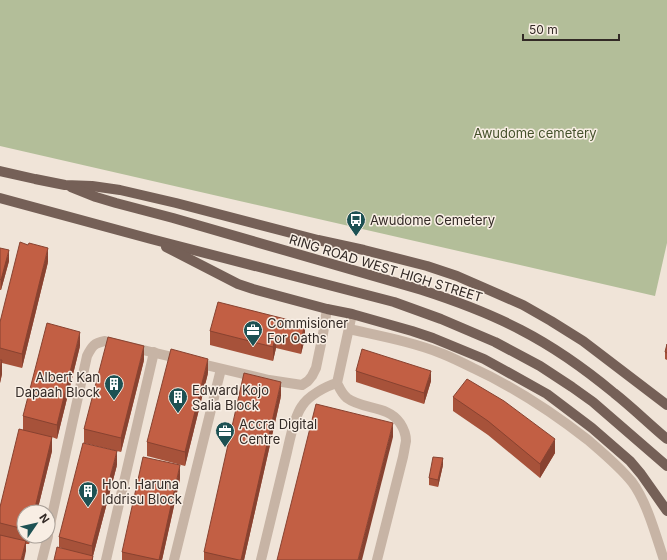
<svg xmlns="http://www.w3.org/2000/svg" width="667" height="560" viewBox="0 0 667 560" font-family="Inter,sans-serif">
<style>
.green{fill:#b3be99}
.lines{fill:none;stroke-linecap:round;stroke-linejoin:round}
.minor{stroke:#c7b4a5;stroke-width:10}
.major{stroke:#756057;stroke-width:10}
.wall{fill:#a7523a}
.shaded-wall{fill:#884230}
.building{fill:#c25f44;stroke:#884230}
.labels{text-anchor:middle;stroke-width:3;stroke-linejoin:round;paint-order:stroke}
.park-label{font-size:13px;fill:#44512b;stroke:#f8eee4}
.poi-label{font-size:13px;fill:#332a26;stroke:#f8eee4;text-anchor:start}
.street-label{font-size:13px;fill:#332a26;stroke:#f8eee4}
</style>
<rect width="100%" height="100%" fill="#f0e4d8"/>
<path class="green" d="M0,0h667v243l-12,53 -655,-150z"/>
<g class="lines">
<g class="minor">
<path d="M352,314l-15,69c3,6 5,11 10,15 16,12 41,7 53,25 4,6 6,11 6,18 -1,5 -2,11 -3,16l-26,103"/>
<path d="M349,329c31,7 64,13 94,25 10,4 20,9 30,14 41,19 79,44 115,72 15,13 31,26 44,42 15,20 24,54 32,78"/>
<path d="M48,534l39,-178c5,-10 7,-13 18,-15l164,39 33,5 6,-4 4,-5 4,-8 7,-34 4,-25"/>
<path d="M42,560l6,-24"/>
<path d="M106,560l48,-208"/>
<path d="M174,560l47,-191"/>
<path d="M261,560c9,-36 17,-72 26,-108 3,-13 7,-35 15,-46 6,-10 24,-20 35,-23"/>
</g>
<g class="major">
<path d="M0,171l35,8 30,6 27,1 28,4 56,13 142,37 46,10 63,16 30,10 66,29 28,16 32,20 84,64"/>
<path d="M71,187l25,10 20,6 57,15 249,72c34,11 67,23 99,40 33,17 64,39 93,63 19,15 35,31 53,46"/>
<path d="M0,198l151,41 243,63 47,17 54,23 45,24 32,21 21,15 74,64"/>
<path d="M166,247l72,37 15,5 74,20 25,5 60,17 21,7 51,21 63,35 45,34 38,33 11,13 26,37"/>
</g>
</g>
<g class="wall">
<path d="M0,248l9,13 -8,29h-1z"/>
<path d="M48,262l-26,106 -20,-5v11l-2,9v-61z"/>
<path d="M305,324v14l-4,16 -25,-6 -3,13 -63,-16v-14z"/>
<path d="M667,344v16l-2,-1v-7z"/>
<path d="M80,346l-23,93 -5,-2v14l-15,61h-13v24h7l-2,8h-3v7l-26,9v-53l23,-77v-14z"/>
<path d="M144,360l-23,92 -37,-9v-14z"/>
<path d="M356,371l75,10 -7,23 -68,-22z"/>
<path d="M208,373l-23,93 -38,-10v-14z"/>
<path d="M281,396l-37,164h-40v-8z"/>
<path d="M453,397l102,56 -15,25 -52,-43 -35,-24z"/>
<path d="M117,465l-24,91v4l-34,-13v-10z"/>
<path d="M443,465l-5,22 -9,-2v-7z"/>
<path d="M180,479l-18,81h-40v-8z"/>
</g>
<g class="shaded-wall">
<path d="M48,248v14l-26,106v-14z"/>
<path d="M9,250v11l-8,29v-10z"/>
<path d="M305,324v14l-4,16v-14z"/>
<path d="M80,332v14l-23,93v-14z"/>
<path d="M276,334v14l-3,13v-14z"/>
<path d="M144,346v14l-23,92v-14z"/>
<path d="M208,359v14l-23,93v-14z"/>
<path d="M2,360v14l-2,9v-14z"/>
<path d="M431,371v10l-7,23v-11z"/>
<path d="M281,382v14l-37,164h-3z"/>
<path d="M393,423v14l-31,123h-4z"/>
<path d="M52,437v14l-15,61h-3z"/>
<path d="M555,439v14l-15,25v-14z"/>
<path d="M117,451v14l-24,91v4h-1v-14z"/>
<path d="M443,458v7l-5,22v-7z"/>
<path d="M180,465v14l-18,81h-3z"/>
<path d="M29,536h2l-2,8z"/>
<path d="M26,541v10l-2,9h-3z"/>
</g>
<g class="building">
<path d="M20,242l8,3 1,-2 19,5 -26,106 -22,-6v-26z"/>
<path d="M0,248l9,2 -8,30 -1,-1z"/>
<path d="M218,302l87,22 -4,16 -25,-6 -3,13 -63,-16z"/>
<path d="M47,323l33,9 -23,93 -34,-9z"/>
<path d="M108,337l36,9 -23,92 -37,-9z"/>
<path d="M667,344v9l-2,-1z"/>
<path d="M171,349l37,10 -23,93 -38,-10z"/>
<path d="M362,349l69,22 -7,22 -68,-22z"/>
<path d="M0,360h2l-2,9z"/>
<path d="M244,373l37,9 -40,178h-2l-35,-8z"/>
<path d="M467,379l37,22 51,38 -15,25 -52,-43 -35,-24z"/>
<path d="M316,404l77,19 -35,137h-81z"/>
<path d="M19,429l33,8 -18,75h-10v17l-24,-6v-16z"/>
<path d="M83,443l34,8 -25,95 -33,-9z"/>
<path d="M143,457l37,8 -21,95 -37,-8z"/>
<path d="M433,457l10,1 -5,22 -9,-2z"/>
<path d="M0,535l26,6 -5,19h-21z"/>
<path d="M57,547l36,9 -1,4h-38z"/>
</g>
<defs>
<g id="bus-pin" transform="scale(1)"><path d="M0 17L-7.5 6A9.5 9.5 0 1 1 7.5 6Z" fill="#1d5153" stroke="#f8eee4"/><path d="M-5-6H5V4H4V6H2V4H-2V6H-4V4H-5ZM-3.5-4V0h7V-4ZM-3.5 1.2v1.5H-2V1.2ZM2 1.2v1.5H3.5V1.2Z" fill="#fff"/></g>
<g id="office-pin" transform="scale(1)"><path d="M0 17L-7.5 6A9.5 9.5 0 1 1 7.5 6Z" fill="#1d5153" stroke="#f8eee4"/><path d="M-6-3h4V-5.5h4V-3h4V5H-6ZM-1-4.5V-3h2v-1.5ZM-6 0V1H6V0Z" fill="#fff"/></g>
<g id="building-pin" transform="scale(1)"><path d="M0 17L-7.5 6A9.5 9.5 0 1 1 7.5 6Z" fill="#1d5153" stroke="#f8eee4"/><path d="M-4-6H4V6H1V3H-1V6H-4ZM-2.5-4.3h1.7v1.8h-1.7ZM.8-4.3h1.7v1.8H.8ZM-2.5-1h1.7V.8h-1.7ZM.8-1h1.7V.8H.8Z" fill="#fff"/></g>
</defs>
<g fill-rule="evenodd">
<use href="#bus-pin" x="356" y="220"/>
<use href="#office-pin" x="253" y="330"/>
<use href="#building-pin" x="114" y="384"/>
<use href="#building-pin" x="178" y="397"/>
<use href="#office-pin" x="225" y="431"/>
<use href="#building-pin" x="88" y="491"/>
</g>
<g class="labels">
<g class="park-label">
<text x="535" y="138">Awudome cemetery</text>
</g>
<g class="poi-label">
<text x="370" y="225">Awudome Cemetery</text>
<text x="267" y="328">Commisioner<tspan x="267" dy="15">For Oaths</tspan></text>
<text x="100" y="382" text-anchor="end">Albert Kan<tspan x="100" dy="15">Dapaah Block</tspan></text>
<text x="192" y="395">Edward Kojo<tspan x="192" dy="15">Salia Block</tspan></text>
<text x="239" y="429">Accra Digital<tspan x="239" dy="15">Centre</tspan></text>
<text x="102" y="489">Hon. Haruna<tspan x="102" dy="15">Iddrisu Block</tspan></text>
</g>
<g class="street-label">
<text transform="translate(386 268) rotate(17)" y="5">RING ROAD WEST HIGH STREET</text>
</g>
</g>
<g transform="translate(36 524) rotate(56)"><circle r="19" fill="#f8eee4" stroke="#a9a098"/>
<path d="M0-3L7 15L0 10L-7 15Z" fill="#1d5153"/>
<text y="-6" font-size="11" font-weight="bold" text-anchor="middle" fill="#332a26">N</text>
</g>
<path d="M523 34v6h96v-6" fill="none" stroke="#332a26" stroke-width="2"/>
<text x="529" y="34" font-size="12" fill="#332a26" stroke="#f8eee4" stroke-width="3" paint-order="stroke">50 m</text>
</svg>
